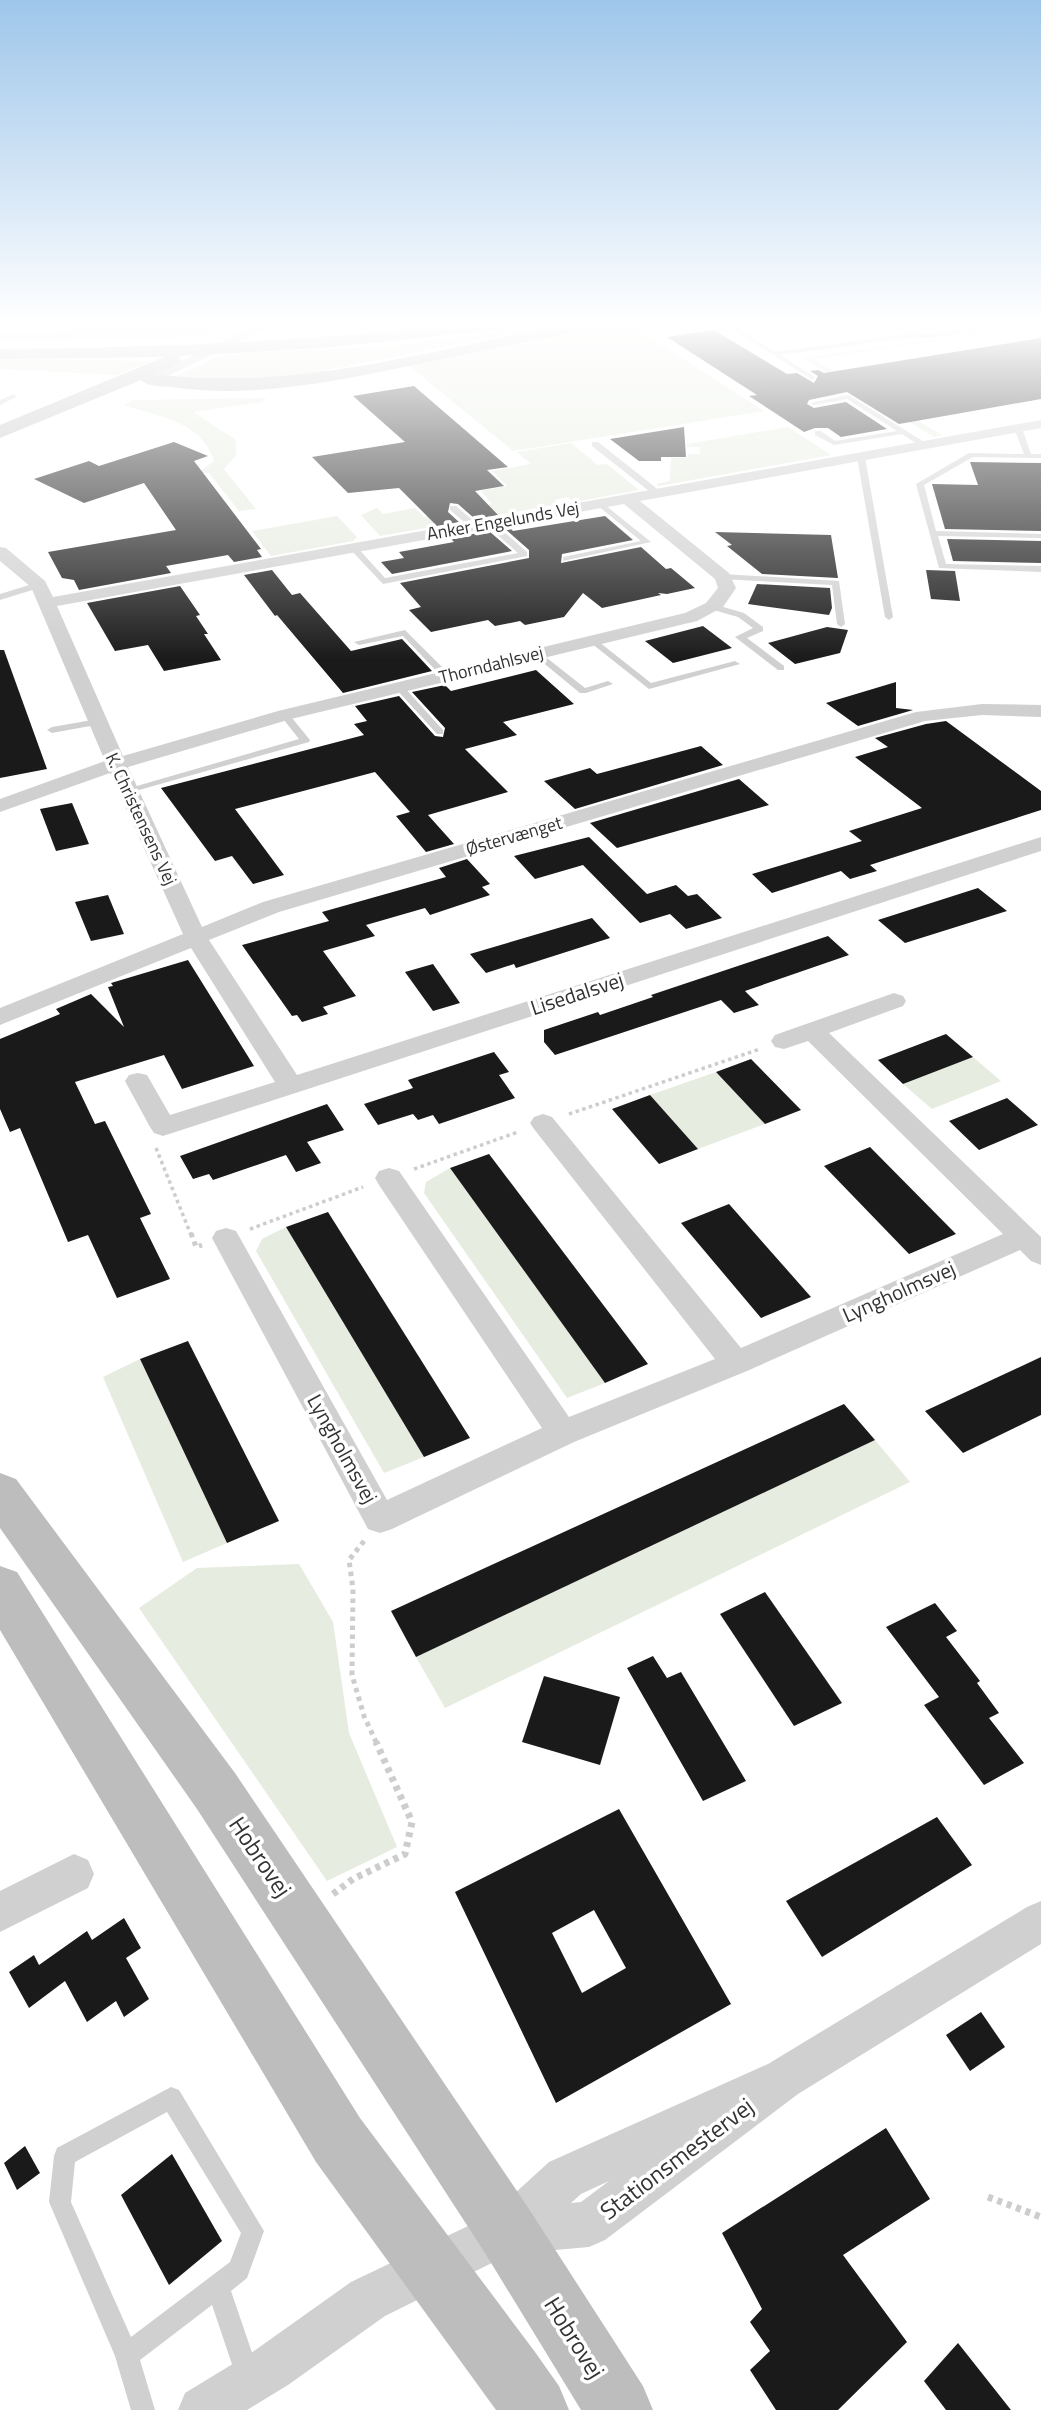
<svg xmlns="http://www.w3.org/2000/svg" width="1041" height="2410" viewBox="0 0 1041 2410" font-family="'Titillium Web',sans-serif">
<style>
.green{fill:#e6ecdf}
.building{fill:#1a1a1a;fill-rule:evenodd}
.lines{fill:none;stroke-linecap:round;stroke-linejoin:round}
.path-far3{stroke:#cdcdcd;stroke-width:2.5;stroke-dasharray:2 2;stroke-linecap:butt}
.path-far2{stroke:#cdcdcd;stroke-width:3.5;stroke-dasharray:3.5 3.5;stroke-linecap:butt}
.path-far1{stroke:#cdcdcd;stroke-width:5;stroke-dasharray:4.5 4.5;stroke-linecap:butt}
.path{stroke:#cdcdcd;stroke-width:7;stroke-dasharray:5 5;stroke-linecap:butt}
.service{fill:#d0d0d0;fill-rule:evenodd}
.minor{fill:#d0d0d0;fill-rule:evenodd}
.secondary{fill:#bdbdbd;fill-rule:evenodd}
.labels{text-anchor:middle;stroke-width:7;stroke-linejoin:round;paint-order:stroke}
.far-street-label{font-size:18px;fill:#333;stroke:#fff}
.street-label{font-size:21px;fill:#333;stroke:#fff}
.near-street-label{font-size:24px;fill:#333;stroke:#fff}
</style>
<rect width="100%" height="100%" fill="#fff"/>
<g class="green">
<path d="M101,323h137l-33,14 -205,5v-8l46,-1z"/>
<path d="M293,323h96l-115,9z"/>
<path d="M613,323h58l-31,8 124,80 -251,40 -105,-86z"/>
<path d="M542,328l-252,49 -52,4 -61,-5 46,-22 161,-8z"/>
<path d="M989,332l3,1 -179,26 129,76 -8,2 -132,-79z"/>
<path d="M0,358l151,3 -34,14 -117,-6z"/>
<path d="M266,398l-4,4 -69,10 43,28v15l-12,14 32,40 -17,2 -30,-38h-11l16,-12c-12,-40 -55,-44 -90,-56l9,-5z"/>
<path d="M788,427l43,28 -172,31 -3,-2 14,-3 1,-23h16l1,-4h12v-7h-13v-3z"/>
<path d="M571,443l27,22 9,-1 32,26 -65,12 -7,-5 -12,3 4,4 -67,12 -10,-10 10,-2 -11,-13 26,-5 -15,-15 39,-7 -14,-12z"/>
<path d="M377,508l6,6 32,-6 9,9 9,-2 9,10 -62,11 -19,-21z"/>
<path d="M337,516l20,21 -4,4 -82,15 -19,-25z"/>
<path d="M973,1057l28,24 -69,28 -29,-25z"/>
<path d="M716,1072l49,52 -67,25 -48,-54z"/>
<path d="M450,1168l155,215 -38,15 -143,-205 2,-11z"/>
<path d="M286,1227l138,230 -40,16 -128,-222 6,-12z"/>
<path d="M140,1359l87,184 -44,19 -80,-185z"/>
<path d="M875,1440l35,42 -465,226 -29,-51z"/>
<path d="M299,1564l34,58 16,111 48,114 -70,34 -188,-273 58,-40z"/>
</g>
<g class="building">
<path d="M714,330l73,44 10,-1 17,10 4,-7 -8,-5 8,-1 6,3 217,-35v61l-142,25 -52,-32 -38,8 -2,4 7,4 32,-6 41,27 -46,8 -13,-9h-13l-11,4 -55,-36 8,-1 -90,-58z"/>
<path d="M414,386l94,81 -21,3 17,16 -29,5 23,24 -23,4 -17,-15 -8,-1 -2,9 11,10 -22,4 -38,-38 -51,5 -36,-36 93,-15 -52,-46z"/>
<path d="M684,427l2,30h-25v4h-22l-29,-22z"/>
<path d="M174,442l34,14 -14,5 67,88 -4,1 5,7 -28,5 -6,-7 -62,11 5,7 -92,17 -5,-10 -12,-2 -14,-26 128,-22 -32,-47 -60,20 -50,-24 55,-18 10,5z"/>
<path d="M970,462l71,1v68l-96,-2 -13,-45 46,1z"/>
<path d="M605,516l28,24 -71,14 -1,9 80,-16 25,22 5,-1 24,20 -28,6 -9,-1 3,2 -59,13 -19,-15 -19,24 -39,8 -5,-4 -25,5 -7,-6 -57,12 -22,-22 12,-3 -21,-24 129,-25v-8l-25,-22 5,-1 4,4z"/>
<path d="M489,531l23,20 -120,23 -11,-12 23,-4 -5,-6 55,-10 -4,-4z"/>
<path d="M715,532l116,3 7,43 -76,-4 -35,-28 5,-1z"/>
<path d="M947,539l94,2v22l-88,-2z"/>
<path d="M272,570l20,25 8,-2 51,58 51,-12 30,32 -89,22 -66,-78 -2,1 -31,-41z"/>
<path d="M926,570l29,1 5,30 -29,-2z"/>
<path d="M757,584l73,4 2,20 -3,7 -81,-11z"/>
<path d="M180,586l20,29 -4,1 12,18h-4l17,26 -57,11 -16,-26 -33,6 -28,-48z"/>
<path d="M703,626l29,22 -59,15 -28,-22z"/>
<path d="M827,627l21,3 -8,23 -45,11 -27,-21z"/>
<path d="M0,650h4l43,119 -47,9z"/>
<path d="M536,670l38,34 -71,18 14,13 -52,14 43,43 -80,23 26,29 -28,8 -30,-36 14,-4 -35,-40 -140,37 49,66 -31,9 -21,-28 -17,5 -54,-73 203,-53 -10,-11 13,-3 -12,-15 44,-10 36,40 8,1 2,-9 -33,-36 33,-7 6,6z"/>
<path d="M896,682v26l17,2 -55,16 -32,-23z"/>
<path d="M946,721l95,70v19l-171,55 7,6 -27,8 -9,-8 -69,22 -20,-19 110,-33 -13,-10 73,-23 -67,-51 33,-10 -13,-9 51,-14z"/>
<path d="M701,746l22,19 -148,44 -31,-28 46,-13 7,6z"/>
<path d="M739,779l30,26 -152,43 -27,-25z"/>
<path d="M72,803l17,41 -33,7 -16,-42z"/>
<path d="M589,837l58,57 29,-9 12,11 9,-2 25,24 -36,11 -16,-15 -30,9 -57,-58 -48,14 -21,-23z"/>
<path d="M467,859l23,25 -8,3 8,8 -60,20 -5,-7 -59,17 9,11 -52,15 33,45 -33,11 5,7 -26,8 -5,-7 -5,1 -50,-71 87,-24 -7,-9 124,-35 -7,-9z"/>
<path d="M978,888l29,23 -102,32 -27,-23z"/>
<path d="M108,895l16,39 -33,7 -16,-39z"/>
<path d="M592,918l18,20 -94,30 -2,-4 -28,9 -16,-19z"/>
<path d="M828,936l21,19 -104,36 14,14 -25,8 -13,-13 -166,55 -11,-13v-12l54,-18 2,3 53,-18 -2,-2z"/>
<path d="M188,960l66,106 -72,23 -18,-34 -89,27 20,42 10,-3 46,93 -11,4 30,61 -53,19 -29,-63 -20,7 -48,-114 -10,4 -10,-23v-70l60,-25 -4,-5 35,-15 33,33 -16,-40 5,-1 -2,-3z"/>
<path d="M433,964l27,39 -27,8 -28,-39z"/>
<path d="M946,1034l27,23 -70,27 -25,-24z"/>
<path d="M494,1052l15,20 -10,3 16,23 -76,26 -6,-9 -15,5 -5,-6 -35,11 -14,-21 49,-16 -5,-8z"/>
<path d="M751,1059l50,51 -36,14 -49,-52z"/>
<path d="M650,1095l48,54 -39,15 -47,-55z"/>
<path d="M1007,1098l31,27 -59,25 -30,-29z"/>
<path d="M327,1104l17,26 -37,12 14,21 -25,9 -10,-17 -73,25 -4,-6 -16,5 -13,-23z"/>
<path d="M870,1147l86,87 -47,20 -85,-88z"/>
<path d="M489,1154l159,210 -43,19 -155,-215z"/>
<path d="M729,1204l82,93 -50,21 -80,-95z"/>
<path d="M328,1212l142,226 -46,19 -138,-230z"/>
<path d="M188,1341l91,180 -52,22 -87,-184z"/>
<path d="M1041,1357v58l-78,38 -38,-42z"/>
<path d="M844,1404l31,36 -459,217 -25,-46z"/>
<path d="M765,1592l77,111 -48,23 -74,-112z"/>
<path d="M935,1603l22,28 -11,6 34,44 -3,2 22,30 -10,5 35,45 -40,22 -60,-80 15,-8 -53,-70z"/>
<path d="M653,1656l14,22 14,-6 65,109 -43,20 -76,-133z"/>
<path d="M544,1676l76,21 -20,68 -78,-23z"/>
<path d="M619,1809l112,195 -175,99 -101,-211zM594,1910l32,58 -44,25 -30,-60z"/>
<path d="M937,1817l35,48 -150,92 -36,-56z"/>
<path d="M124,1918l17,30 -15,10 23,41 -25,18 -8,-16 -29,21 -22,-41 -36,27 -20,-36 25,-17 5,10 48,-34 5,9z"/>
<path d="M981,2012l24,35 -35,24 -24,-36z"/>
<path d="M886,2128l44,71 -87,56 64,87 -69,68h-62l-26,-40 20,-19 -20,-29 12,-13 -40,-76z"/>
<path d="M25,2146l15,27 -23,17 -13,-27z"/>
<path d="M172,2154l50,87 -53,44 -48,-90z"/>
<path d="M958,2343l53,67h-65l-22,-29z"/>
</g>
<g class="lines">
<g class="path-far3">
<path d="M205,323h15"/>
<path d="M115,330l86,-7"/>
</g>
<g class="path-far2">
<path d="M569,1114l191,-65"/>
<path d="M156,1148l35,87"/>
<path d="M414,1169l104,-37"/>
<path d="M250,1229l113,-42"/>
</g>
<g class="path-far1">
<path d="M191,1233l5,14 6,-2"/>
<path d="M364,1541l-15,19 4,29 -1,86 12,41 13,28"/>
</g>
<g class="path">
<path d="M333,1894l20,-15 52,-25 7,-32 -36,-80"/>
<path d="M988,2197l53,20"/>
</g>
<g class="service">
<path d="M754,323h16l-31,6 36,23 132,-18 -18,-11c14,0 24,10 40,11l83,-11h17l-100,15 -15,-1 -134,18 35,22 -2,3 -83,-52z"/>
<path d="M14,394l2,3 -16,8v-5z"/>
<path d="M848,395l2,1 79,49 -7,2 -20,-13 -68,11 -19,-10v-4h6l14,10 62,-10 -50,-32 -33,6 -4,-2z"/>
<path d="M1018,426l4,2 9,26h10v4l-68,-1 -49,28 12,46 105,3v4l-103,-2 8,28 95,2v6l-102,-4 -23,-84 53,-31 55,1 -10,-26z"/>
<path d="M592,442h6l62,49v4h-6l-62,-49z"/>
<path d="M861,455l4,2 28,160 -4,3 -4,-3 -28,-160z"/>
<path d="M600,501l51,41 -88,19v-4l78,-16 -44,-36 -1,-2z"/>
<path d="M450,506h6l21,18v4h-6l-21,-18z"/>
<path d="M486,521h6l35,31v4l-144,28 -34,-36 7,-2 29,32 133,-25 -32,-28z"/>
<path d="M723,574l116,7 6,43 -4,3 -4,-3 -5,-39 -112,-6v-4z"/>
<path d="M39,582l3,1v4l-42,13v-6z"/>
<path d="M713,604l31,9 19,14v4l-16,7 37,28v4h-6l-43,-33 18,-9 -15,-11 -28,-8v-4z"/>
<path d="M405,630l44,44v4h-6l-40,-42 -44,9 -5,-3z"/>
<path d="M594,638l57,45 84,-22 5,3 -91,25 -58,-46 -2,-2z"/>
<path d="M538,651l47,37 23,-7 5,3 -27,9h-6l-45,-37 -2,-2z"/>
<path d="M397,686h6l40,44v4h-6l-40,-44z"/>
<path d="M282,713h6l22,27 -1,2 -177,50h-8l-1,-2 176,-51 -19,-24z"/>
<path d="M98,719l5,3 -2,2 -49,9 -5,-3 5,-3z"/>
<path d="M171,2087l8,3 85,141 -17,47 -16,13 29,85 -3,9 -9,3 -9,-3 -27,-80 -72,55 15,50h-24l-16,-54 -66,-154 5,-46 3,-8zM167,2112l74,121 -11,29 -99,75 -60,-135 4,-40z"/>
</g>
<g class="minor">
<path d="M262,323h16l-123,59h-10l-2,-3z"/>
<path d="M1041,420v8l-401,73 89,72 7,15 -13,19 -26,14 -406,98 -163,48 74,160 61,-25 653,-190 66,-8 59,1v12l-59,-2 -57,6 -646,191 -70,28 88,135 744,-238v14l-878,285 -9,-3 -4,-6 -25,-46 4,-6 9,-2 9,2 23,40 105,-33 -84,-134 -191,77v-17l183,-74 -73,-161 -110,39v-13l105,-38 -74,-174 -31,-26v-14l6,1 39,33 8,16zM624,504l91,75 3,9 -12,15 -21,10 -407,98 -155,45 -66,-150z"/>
<path d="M894,993l9,3 3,5 -3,5 -74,27 212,204v28l-10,-4 -11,-11 -273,121 -173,71 -182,87 -12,4 -12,-4 -156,-291 4,-7 10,-3 10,3 151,269 155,-72 -163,-243 -4,-7 4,-7 10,-3 10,3 170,246 146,-58 -181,-230 -4,-6 4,-6 9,-3 9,3 189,231 262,-114 -195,-193 -24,8 -9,-2 -4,-6 4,-6z"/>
<path d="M74,1854l14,6 6,14 -6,14 -88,44v-41z"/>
<path d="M1041,1901v43l-243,150 -193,146 -16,7 -79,7 -125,62 -97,69 -41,25h-69l7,-17 69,-42 97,-69 140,-67 58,-53 219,-98 259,-157zM609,2181l-28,21 -10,1 10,-9z"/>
</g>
<g class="secondary">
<path d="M470,323h54l-9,5 -193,20 -143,8 2,4 -3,4 -23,10c139,18 279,-24 414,-51h35l-9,5c-59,12 -118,24 -177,36 -81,17 -164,35 -247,23 -10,-1 -23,0 -30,-7l-141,58v-13l164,-68 -164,2v-10c157,-1 314,-8 470,-26z"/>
<path d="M0,1473l16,6 219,294 294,436 114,177 10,24h-72l-96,-157 -288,-444 -197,-281z"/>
<path d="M0,1566l17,6 343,546 175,234 24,34 10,24h-73l-180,-248 -316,-532z"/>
</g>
</g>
<linearGradient id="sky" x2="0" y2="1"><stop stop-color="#9ec6ea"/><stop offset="0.49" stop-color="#fff"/><stop offset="1" stop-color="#fff" stop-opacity="0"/></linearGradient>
<rect width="1041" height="660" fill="url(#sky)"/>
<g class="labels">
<g class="far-street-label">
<text transform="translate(503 521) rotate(-10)" y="6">Anker Engelunds Vej</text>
<text transform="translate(491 665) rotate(-14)" y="6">Thorndahlsvej</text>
<text transform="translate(141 819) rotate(65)" y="6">K. Christensens Vej</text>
<text transform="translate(514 836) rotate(-16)" y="6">Østervænget</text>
</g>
<g class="street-label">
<text transform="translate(577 994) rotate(-18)" y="7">Lisedalsvej</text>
<text transform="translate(899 1292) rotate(-24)" y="7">Lyngholmsvej</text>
<text transform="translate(342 1449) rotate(61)" y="7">Lyngholmsvej</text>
</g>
<g class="near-street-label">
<text transform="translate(260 1857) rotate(56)" y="8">Hobrovej</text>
<text transform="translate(677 2159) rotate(-37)" y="8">Stationsmestervej</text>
<text transform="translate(574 2338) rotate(58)" y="8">Hobrovej</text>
</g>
</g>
</svg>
